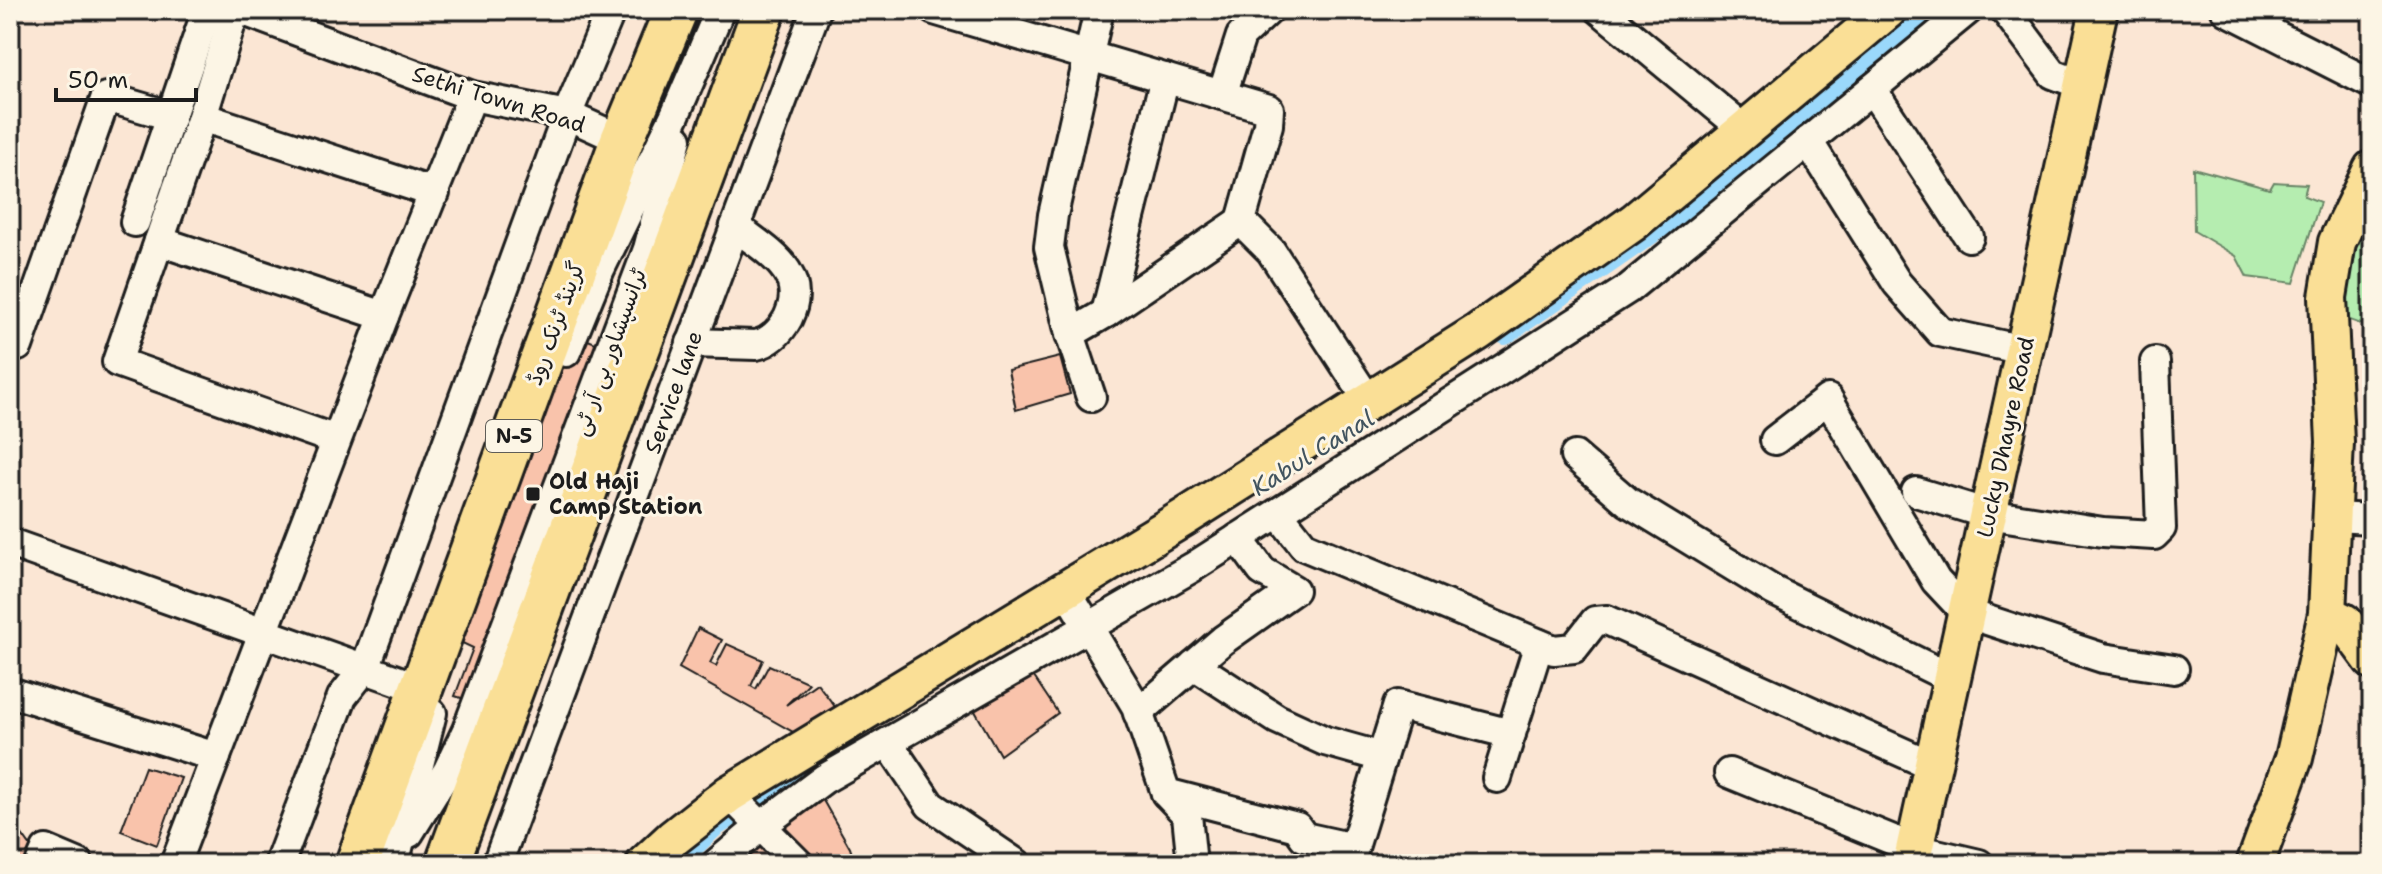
<svg xmlns="http://www.w3.org/2000/svg" width="2382" height="874" viewBox="0 0 2382 874" font-family="'Shantell Sans','Playpen Sans Arabic',sans-serif">
<style>
.green{fill:#b5edb0;stroke:#688466;stroke-width:2}
.lines{fill:none;stroke-linecap:round;stroke-linejoin:round}
.canal{stroke:#9ad8fb;stroke-width:20}
.building{fill:#f9c3ab;stroke:#1c1c1c;stroke-width:2}
.minor-casing{stroke:#1c1c1c;stroke-width:34}
.major-casing{stroke:#1c1c1c;stroke-width:42}
.highway-casing{stroke:#1c1c1c;stroke-width:48}
.minor{stroke:#fcf5e5;stroke-width:28}
.major{stroke:#fadf96;stroke-width:36}
.highway{stroke:#fadf96;stroke-width:42}
.poi-dot{fill:#1c1c1c;stroke:#fcf5e5;stroke-width:3}
.labels{text-anchor:middle;stroke-width:6;stroke-linejoin:round;paint-order:stroke}
.shield{fill:#fcf5e5;stroke:#5f5d58;stroke-width:2}
.shield-label{font-size:20px;font-weight:bold;fill:#1c1c1c}
.street-label{font-size:22px;fill:#1c1c1c;stroke:#fcf5e5}
.poi-label{font-size:22px;font-weight:bold;fill:#1c1c1c;stroke:#fcf5e5;text-anchor:start}
.water-label{font-size:24px;font-style:italic;fill:#42545f;stroke:#fcf5e5}
</style>
<rect width="100%" height="100%" fill="#fbe6d4"/>
<filter id="ink" filterUnits="userSpaceOnUse"><feTurbulence type="fractalNoise" baseFrequency=".0125" numOctaves="2"/><feDisplacementMap in="SourceGraphic" scale="16" xChannelSelector="R" yChannelSelector="G"/><feConvolveMatrix kernelMatrix="1 2 1 2 8 2 1 2 1" color-interpolation-filters="sRGB"/></filter>
<g filter="url(#ink)">
<g class="green">
<path d="M2193,168l77,21 4,-7 33,2 -3,12 16,6 -26,81 -47,-6 -11,-21 -42,-25z"/>
<path d="M2372,180v148l-36,-13z"/>
</g>
<g class="lines">
<g class="canal">
<path d="M1505,335l174,-120 250,-205"/>
<path d="M676,864l39,-37 130,-83"/>
</g>
</g>
<g class="building">
<path d="M575,335l31,12 -132,355 -19,-6 18,-48 -15,-7z"/>
<path d="M1060,357l10,37 -54,16 -8,-40z"/>
<path d="M698,628l24,12 -12,23 6,3 11,-22 36,16 -12,26 5,3 13,-24 40,18 -23,22 31,-22 19,25 -41,25 -116,-65z"/>
<path d="M1024,662l34,51 -58,42 -33,-58z"/>
<path d="M145,767l36,11 -24,67 -36,-14z"/>
<path d="M816,788l34,60 4,12 -5,4h-44l-37,-39z"/>
<path d="M10,829l11,4 10,14 -7,17h-14z"/>
<path d="M761,833l22,25 -7,6h-29l-9,-10z"/>
</g>
<g class="lines">
<g class="minor-casing">
<g id="minor">
<path d="M235,10l-33,107 -85,245 219,78"/>
<path d="M241,10l231,86 95,19 55,25"/>
<path d="M934,10l335,99 -1,16 -27,96 30,30 97,149"/>
<path d="M1099,10l-46,205 -4,32 21,87 36,-21 135,-92"/>
<path d="M1600,10l146,121"/>
<path d="M2005,10l48,64 29,11"/>
<path d="M2226,10l146,74"/>
<path d="M1872,89l97,148"/>
<path d="M1222,95l19,-59 28,-26"/>
<path d="M202,117l233,76"/>
<path d="M1808,141l89,142 43,49 84,18"/>
<path d="M135,222l72,-212"/>
<path d="M159,241l225,75"/>
<path d="M1106,313l59,-235"/>
<path d="M1070,334l21,63"/>
<path d="M691,343l65,2c14,-3 25,-14 32,-27 22,-46 -22,-67 -53,-92"/>
<path d="M18,346l88,-249 65,19"/>
<path d="M566,352l34,-83 75,-154 45,-105"/>
<path d="M1775,440l53,-41 108,182 30,32 137,45 71,11"/>
<path d="M1575,456l53,46 146,89 178,88"/>
<path d="M1916,492l72,22 115,18 51,3 7,-7 -6,-166"/>
<path d="M1278,513l26,33 250,104 20,-2 21,-27 12,-1 326,146"/>
<path d="M2333,517l39,2"/>
<path d="M10,543l412,146"/>
<path d="M1066,590l70,116 30,87 131,34 7,10 50,11"/>
<path d="M1194,665l83,54 48,22 57,16"/>
<path d="M10,692l206,65"/>
<path d="M1138,713l85,-73 71,-50 -32,-19 -24,-33"/>
<path d="M889,744l41,61 87,59"/>
<path d="M1729,773l186,76 64,15"/>
<path d="M1497,778l42,-134"/>
<path d="M1166,793l21,22 5,49"/>
<path d="M729,794l70,70"/>
<path d="M409,833l39,-63 19,-40 181,-481 29,-110"/>
<path d="M40,864l6,-14 33,14"/>
<path d="M175,864l209,-548 88,-220"/>
<path d="M279,864l63,-167 23,-29 202,-553 44,-105"/>
<path d="M394,864l38,-151"/>
<path d="M497,864l319,-854"/>
<path d="M716,864l45,-38 63,-47 369,-212 435,-278 340,-279"/>
<path d="M1349,864l49,-159 113,29"/>
</g>
</g>
<g class="major-casing">
<g id="major">
<path d="M2327,614l17,8 28,38"/>
<path d="M645,864l28,-26 56,-44 456,-277 293,-185 156,-110 254,-212"/>
<path d="M1911,864l188,-854"/>
<path d="M2255,864l39,-106 33,-144 8,-172 -7,-145 9,-55 35,-73"/>
</g>
</g>
<g class="highway-casing">
<g id="highway">
<path d="M357,864l265,-724 54,-130"/>
<path d="M447,864l317,-854"/>
</g>
</g>
<use href="#minor" class="minor"/>
<use href="#major" class="major"/>
<use href="#highway" class="highway"/>
</g>
</g>
<rect class="poi-dot" x="525" y="486" width="16" height="16" rx="4"/>
<g class="labels">
<rect class="shield" x="486" y="420" width="56" height="32" rx="6"/>
<g class="shield-label">
<text x="514" y="443">N-5</text>
</g>
<g class="street-label">
<text transform="translate(499 99) rotate(17)" y="8">Sethi Town Road</text>
<text transform="translate(555 323) rotate(-70)" y="8">گرینڈ ٹرنک روڈ</text>
<text transform="translate(609 352) rotate(-70)" y="8">ٹرانسپشاور بی آر ٹی</text>
<text transform="translate(673 392) rotate(-70)" y="8">Service lane</text>
<text transform="translate(2005 437) rotate(-78)" y="8">Lucky Dhayre Road</text>
</g>
<g class="poi-label">
<text x="549" y="489">Old Haji<tspan x="549" dy="25">Camp Station</tspan></text>
</g>
<g class="water-label">
<text transform="translate(1313 453) rotate(-32)" y="8">Kabul Canal</text>
</g>
</g>
<rect width="2382" height="874" fill="none" stroke="#fcf5e5" stroke-width="40"/>
<rect x="20" y="20" width="2342" height="834" fill="none" stroke="#1c1c1c" stroke-width="3" filter="url(#ink)"/>
<path d="M56 88v12h140v-12" fill="none" stroke="#1c1c1c" stroke-width="4"/>
<text x="68" y="88" font-size="24" fill="#1c1c1c" stroke="#fcf5e5" stroke-width="6" paint-order="stroke">50 m</text>
</svg>
